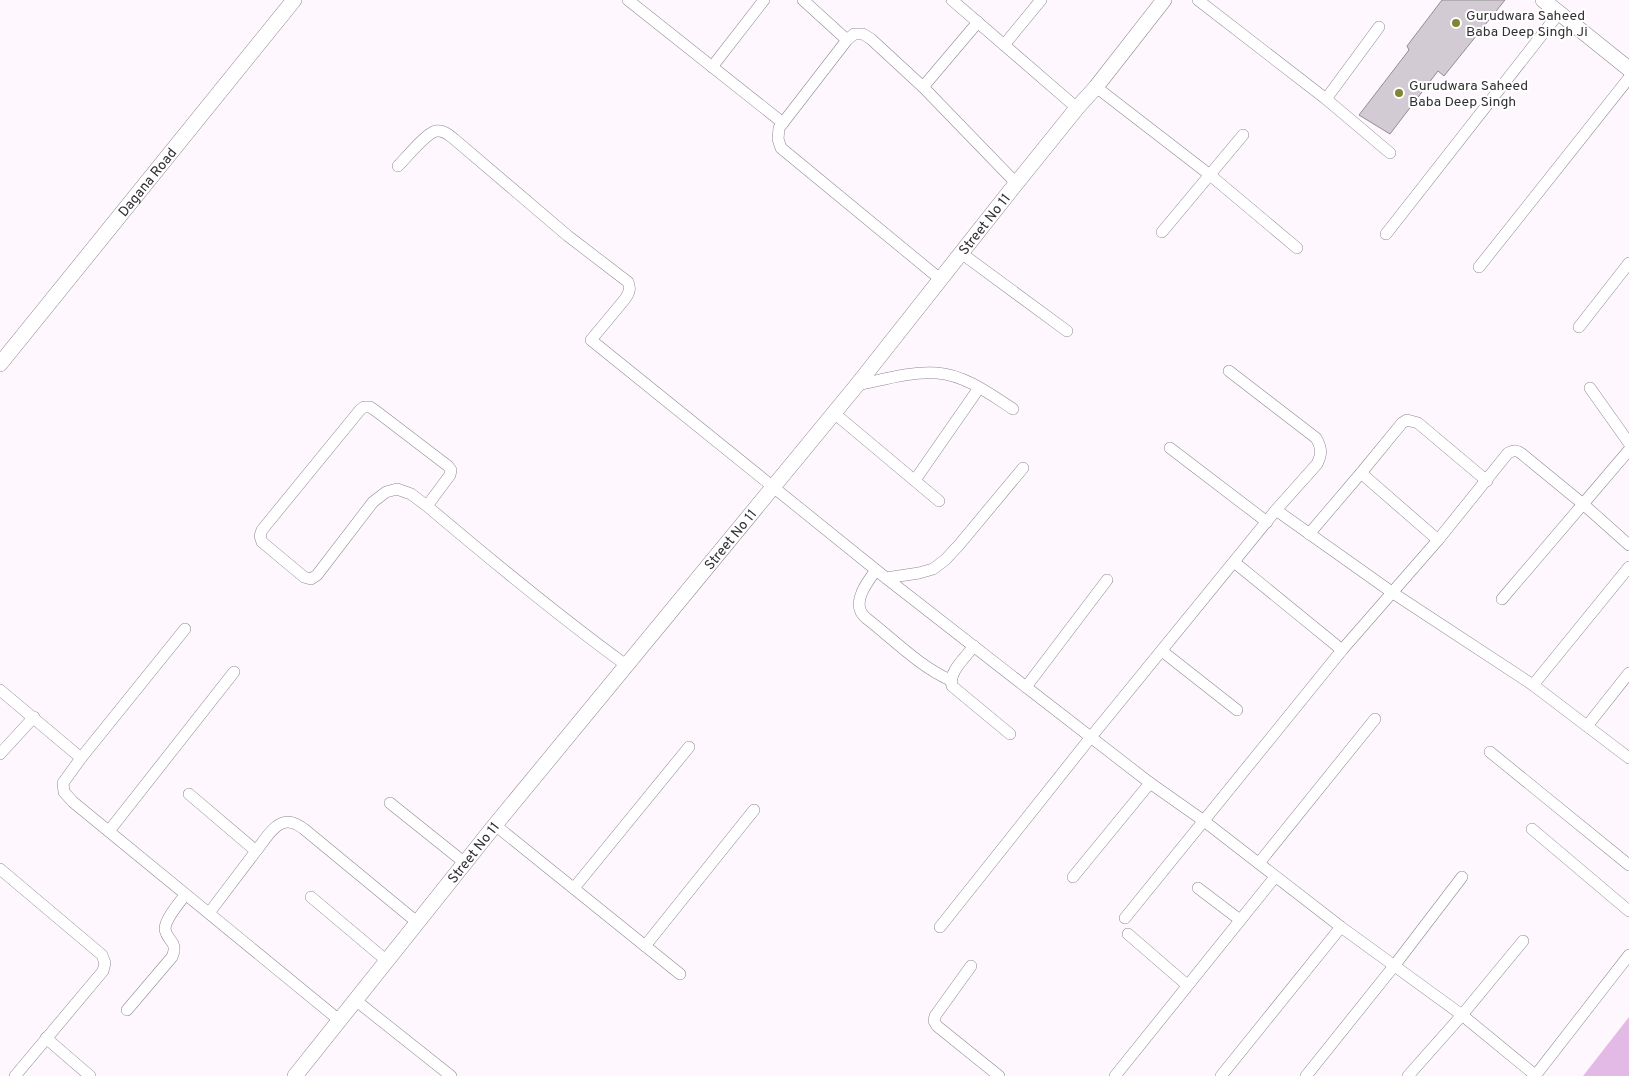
<svg xmlns="http://www.w3.org/2000/svg" width="1629" height="1076" viewBox="0 0 1629 1076" font-family="Overpass,sans-serif">
<style>
.green{fill:#e3bae6}
.building{fill:#d3cbd3;stroke:#938c94}
.lines{fill:none;stroke-linecap:round;stroke-linejoin:round}
.minor-casing{stroke:#8f8890;stroke-width:12}
.tertiary-casing{stroke:#8f8890;stroke-width:16}
.minor{stroke:#fff;stroke-width:11}
.tertiary{stroke:#fff;stroke-width:15}
.poi-dot{fill:#7f8733;stroke:#fff;stroke-width:2}
.labels{text-anchor:middle;stroke-width:4;stroke-linejoin:round;paint-order:stroke}
.poi-label{font-size:14px;fill:#322f32;stroke:#fff;text-anchor:start}
.street-label{font-size:14px;fill:#322f32;stroke:#fff}
</style>
<rect width="100%" height="100%" fill="#fef8fe"/>
<path class="green" d="M1629,1017v59h-46z"/>
<path class="building" d="M1442,0h63l-61,76 -6,-5 -48,63 -31,-19 50,-65 -2,-4z"/>
<g class="lines">
<g class="minor-casing">
<g id="minor">
<path d="M628,0l155,123"/>
<path d="M803,0l44,40"/>
<path d="M952,0l125,108"/>
<path d="M1198,0l128,99 64,54"/>
<path d="M1004,45l37,-45"/>
<path d="M712,67l52,-67"/>
<path d="M923,87l93,96"/>
<path d="M1096,87l114,88 87,73"/>
<path d="M1326,99l53,-72"/>
<path d="M398,166c8,-8 28,-33 38,-35 8,-1 13,4 18,8l114,97 60,46c3,7 1,11 -3,17l-34,41 295,238 140,109 124,96 54,38 137,106 121,88 73,60"/>
<path d="M1162,232l81,-97"/>
<path d="M1386,234l173,-221"/>
<path d="M961,253l106,78"/>
<path d="M1479,267l150,-189"/>
<path d="M940,279l-159,-131 -3,-9 1,-11 68,-88 7,-6h9l8,5 52,48 55,-65"/>
<path d="M1579,327l50,-64"/>
<path d="M857,385c25,-5 54,-14 80,-12 28,2 53,21 76,36"/>
<path d="M1590,388l39,55"/>
<path d="M834,413l105,88"/>
<path d="M1170,448l97,74"/>
<path d="M1361,473l77,67"/>
<path d="M915,480l64,-92"/>
<path d="M427,506l23,-31 1,-5 -3,-4 -72,-55 -6,-4h-6l-4,3 -98,120 -2,6 2,6 42,35 7,2 6,-4 56,-73 13,-10 11,-3 14,5 16,12c65,55 130,109 199,159"/>
<path d="M1276,510l117,83 140,92"/>
<path d="M1309,534l52,-61 41,-50 5,-3 11,3 69,58"/>
<path d="M1234,562l108,88"/>
<path d="M1629,567l-96,118 96,73"/>
<path d="M876,570c-7,10 -22,28 -15,42 1,2 3,4 5,6 27,21 53,48 84,62"/>
<path d="M886,578l33,-5 14,-4 12,-9 14,-15 64,-77"/>
<path d="M1502,599l81,-95 46,41"/>
<path d="M974,646c-8,11 -26,26 -22,40l58,48"/>
<path d="M1162,651l75,59"/>
<path d="M1026,687l81,-107"/>
<path d="M0,690l81,68 -18,25 1,9 9,10 266,218"/>
<path d="M1587,726l42,-53"/>
<path d="M1490,752l139,113"/>
<path d="M0,754l34,-37"/>
<path d="M81,758l104,-129"/>
<path d="M189,794l67,57 -47,62"/>
<path d="M390,803l75,60"/>
<path d="M495,825l185,149"/>
<path d="M1532,829l97,82"/>
<path d="M109,831l125,-159"/>
<path d="M256,851c9,-11 21,-34 37,-28 4,1 8,4 11,6l114,94"/>
<path d="M1259,863l116,-144"/>
<path d="M0,869l102,86 3,8 -2,8 -88,105"/>
<path d="M1073,877l77,-94"/>
<path d="M574,888l115,-141"/>
<path d="M1198,888l42,32"/>
<path d="M311,897l76,64"/>
<path d="M1125,918l217,-268 96,-110 70,-87c6,-3 9,-3 14,1l61,50 46,-54"/>
<path d="M940,927l151,-190 185,-227 41,-46c5,-10 5,-16 -1,-26l-87,-67"/>
<path d="M1128,934l59,51"/>
<path d="M645,946l109,-136"/>
<path d="M971,966l-36,50 -1,5 3,5 62,50"/>
<path d="M354,999l97,77"/>
<path d="M127,1010l45,-53c7,-16 -5,-15 -7,-28 0,-10 15,-27 20,-34"/>
<path d="M46,1038l44,38"/>
<path d="M1115,1076l160,-199"/>
<path d="M1221,1076l120,-149"/>
<path d="M1306,1076l88,-110 68,-89"/>
<path d="M1408,1076l54,-61 61,-74"/>
<path d="M1535,1076l94,-121"/>
</g>
</g>
<g class="tertiary-casing">
<g id="tertiary">
<path d="M1543,0l86,69"/>
<path id="s1" d="M0,364l294,-364"/>
<path id="s2" d="M295,1076l200,-251 362,-440 150,-190 70,-87 19,-21 68,-87"/>
</g>
</g>
<use href="#minor" class="minor"/>
<use href="#tertiary" class="tertiary"/>
</g>
<g class="poi-dot">
<circle cx="1456" cy="23" r="5"/>
<circle cx="1399" cy="93" r="5"/>
</g>
<g class="labels">
<g class="poi-label">
<text x="1466" y="20">Gurudwara Saheed<tspan x="1466" dy="16">Baba Deep Singh Ji</tspan></text>
<text x="1409" y="90">Gurudwara Saheed<tspan x="1409" dy="16">Baba Deep Singh</tspan></text>
</g>
<g class="street-label">
<text dy="5" stroke="none"><textPath href="#s1" startOffset="234">Dagana Road</textPath></text>
<text dy="5" stroke="none"><textPath href="#s2" startOffset="1096">Street No 11</textPath></text>
<text dy="5" stroke="none"><textPath href="#s2" startOffset="691">Street No 11</textPath></text>
<text dy="5" stroke="none"><textPath href="#s2" startOffset="286">Street No 11</textPath></text>
</g>
</g>
</svg>
